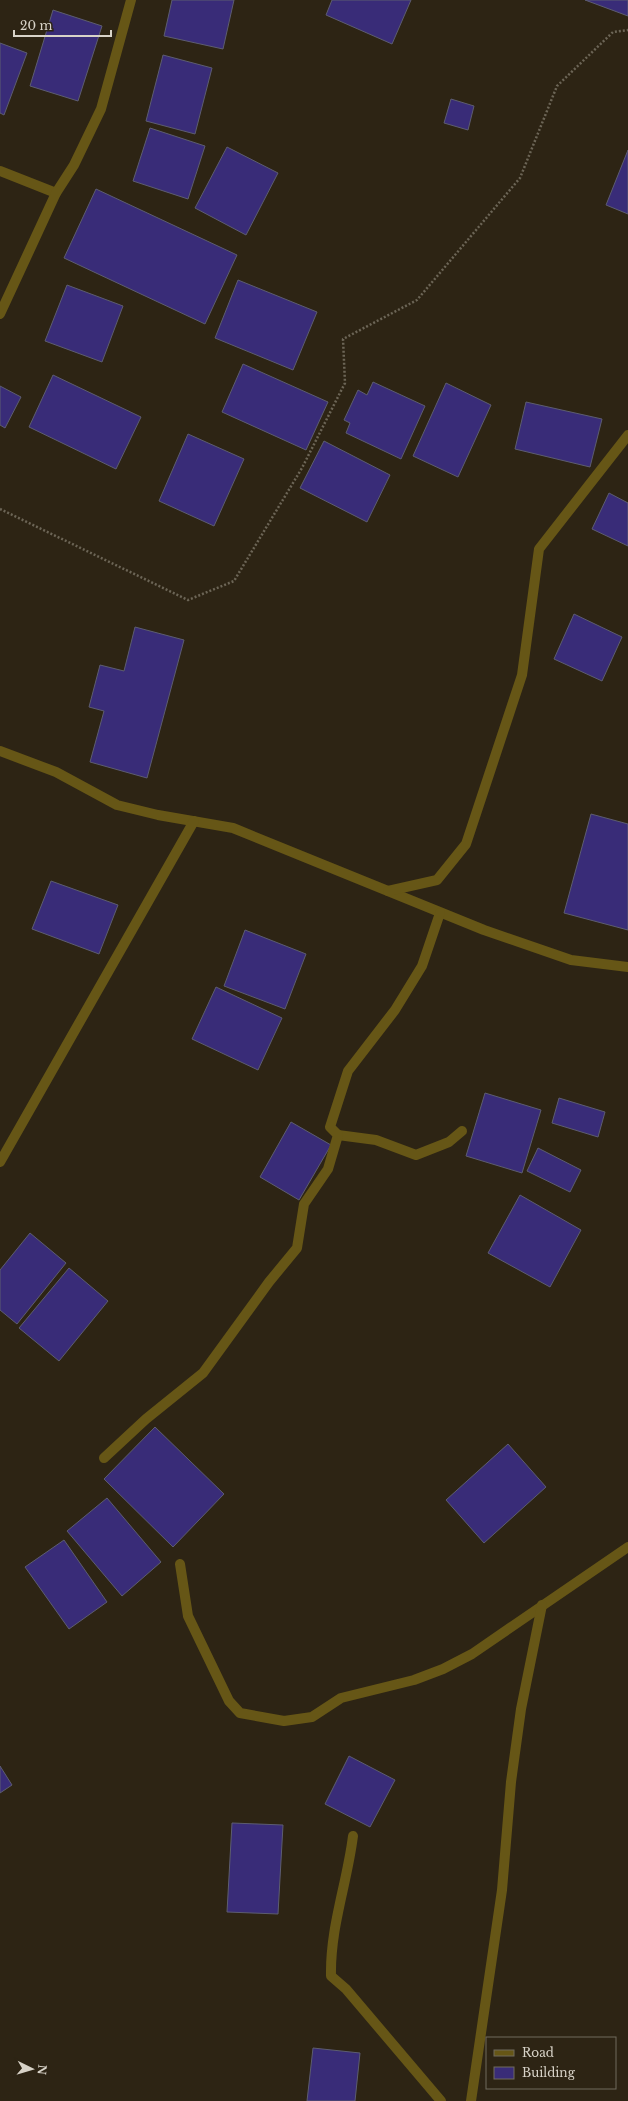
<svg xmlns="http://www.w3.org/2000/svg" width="628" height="2101" viewBox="0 0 628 2101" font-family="'Libre Baskerville',serif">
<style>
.building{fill:#392c78;stroke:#5d5d70}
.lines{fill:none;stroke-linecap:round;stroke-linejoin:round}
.path{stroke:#6c6556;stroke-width:2.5;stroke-dasharray:2 2;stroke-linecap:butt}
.minor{stroke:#665616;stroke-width:10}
</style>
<rect width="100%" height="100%" fill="#2d2414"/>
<g class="building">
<path d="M172,0h62l-11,49 -59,-13z"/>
<path d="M332,0h79l-19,44 -66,-29z"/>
<path d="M585,0h43v16z"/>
<path d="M53,10l49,16 -24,75 -48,-15z"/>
<path d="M0,43l27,10 -23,62 -4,-2z"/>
<path d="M163,55l49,13 -17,66 -49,-13z"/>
<path d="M451,99l23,7 -6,24 -24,-7z"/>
<path d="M150,128l55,18 -17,53 -55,-18z"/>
<path d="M227,147l51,26 -32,62 -51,-27z"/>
<path d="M628,150v64l-22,-9z"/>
<path d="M96,189l141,66 -32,69 -141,-66z"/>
<path d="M238,280l79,32 -24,58 -78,-32z"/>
<path d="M67,285l56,21 -21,56 -57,-21z"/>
<path d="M243,364l85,38 -22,48 -84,-38z"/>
<path d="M53,375l88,42 -25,52 -87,-42z"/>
<path d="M373,382l52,24 -24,53 -55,-26 4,-10 -6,-3 14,-30 9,5z"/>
<path d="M446,383l45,22 -33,72 -45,-21z"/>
<path d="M0,386l21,11 -16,31 -5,-3z"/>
<path d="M526,402l76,17 -12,48 -75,-18z"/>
<path d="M188,434l56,25 -30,67 -55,-25z"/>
<path d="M324,441l66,34 -23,47 -67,-34z"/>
<path d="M609,493l19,10v43l-36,-17z"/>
<path d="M574,614l48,23 -20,44 -48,-22z"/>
<path d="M135,627l49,13 -37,138 -57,-16 14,-51 -15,-4 11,-42 24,6z"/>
<path d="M591,814l37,10v106l-64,-17z"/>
<path d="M51,881l67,24 -19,49 -67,-25z"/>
<path d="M245,930l61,24 -21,55 -61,-23z"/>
<path d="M216,987l66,31 -24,52 -66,-31z"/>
<path d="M485,1093l56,17 -19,63 -56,-17z"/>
<path d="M559,1098l46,14 -7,25 -46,-14z"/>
<path d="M291,1122l40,23 -32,55 -39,-23z"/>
<path d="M538,1148l43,22 -11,22 -43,-21z"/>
<path d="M520,1195l61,35 -31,57 -62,-34z"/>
<path d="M30,1233l36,30 -49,61 -17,-14v-40z"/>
<path d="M69,1268l39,33 -49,60 -40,-33z"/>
<path d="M155,1427l69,67 -51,53 -69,-68z"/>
<path d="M508,1444l38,43 -62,56 -38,-43z"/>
<path d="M107,1498l54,64 -39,34 -55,-65z"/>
<path d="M64,1540l43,62 -38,27 -44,-62z"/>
<path d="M349,1756l46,24 -25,47 -45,-23z"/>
<path d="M0,1766l12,19 -12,8z"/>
<path d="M232,1823l51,2 -5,89 -51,-2z"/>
<path d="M313,2048l47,5 -5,48h-48z"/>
</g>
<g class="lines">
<path class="path" d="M0,509l188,91 46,-19 68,-113 43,-85 -2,-44 74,-39 103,-122 37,-92 56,-54 15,-2"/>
<g class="minor">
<path d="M0,171l56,22"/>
<path d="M0,314l56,-121 18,-28 27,-56 30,-109"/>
<path d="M0,751l56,21 61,33 41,10 75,13 251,102 87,30 57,7"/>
<path d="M388,891l49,-11 29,-36 56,-169 17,-126 89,-114"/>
<path d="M338,1135l38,5 40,15 33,-13 13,-11"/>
<path d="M0,1162l194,-341"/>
<path d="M104,1458l42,-39 57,-46 66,-91 28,-34 7,-44 24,-35 10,-34 -8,-8 18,-56 47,-61 27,-44 18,-53"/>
<path d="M180,1564l8,52 41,85 11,12 44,8 28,-4 29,-19 73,-18 29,-11 29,-15 156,-107"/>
<path d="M353,1836c-6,48 -23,91 -22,140l15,13 95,112"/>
<path d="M471,2101l31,-211 9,-108 10,-73 21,-104"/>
</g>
</g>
<rect x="486" y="2037" width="130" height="52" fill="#2d2414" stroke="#716a5c"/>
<rect x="494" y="2050" width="20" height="6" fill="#665616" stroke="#716a5c"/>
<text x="522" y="2057" font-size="12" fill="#d8d3c8">Road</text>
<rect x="494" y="2067" width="20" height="12" fill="#392c78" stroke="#716a5c"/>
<text x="522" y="2077" font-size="12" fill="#d8d3c8">Building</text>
<g transform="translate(32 2069) rotate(95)" stroke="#2d2414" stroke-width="3" paint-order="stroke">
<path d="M0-3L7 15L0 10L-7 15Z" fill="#d8d3c8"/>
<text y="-6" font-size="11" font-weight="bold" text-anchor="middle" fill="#d8d3c8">N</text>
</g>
<path d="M14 30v6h97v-6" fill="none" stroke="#d8d3c8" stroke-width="2"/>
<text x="20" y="30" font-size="12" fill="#d8d3c8" stroke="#2d2414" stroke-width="3" paint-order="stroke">20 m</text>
</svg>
